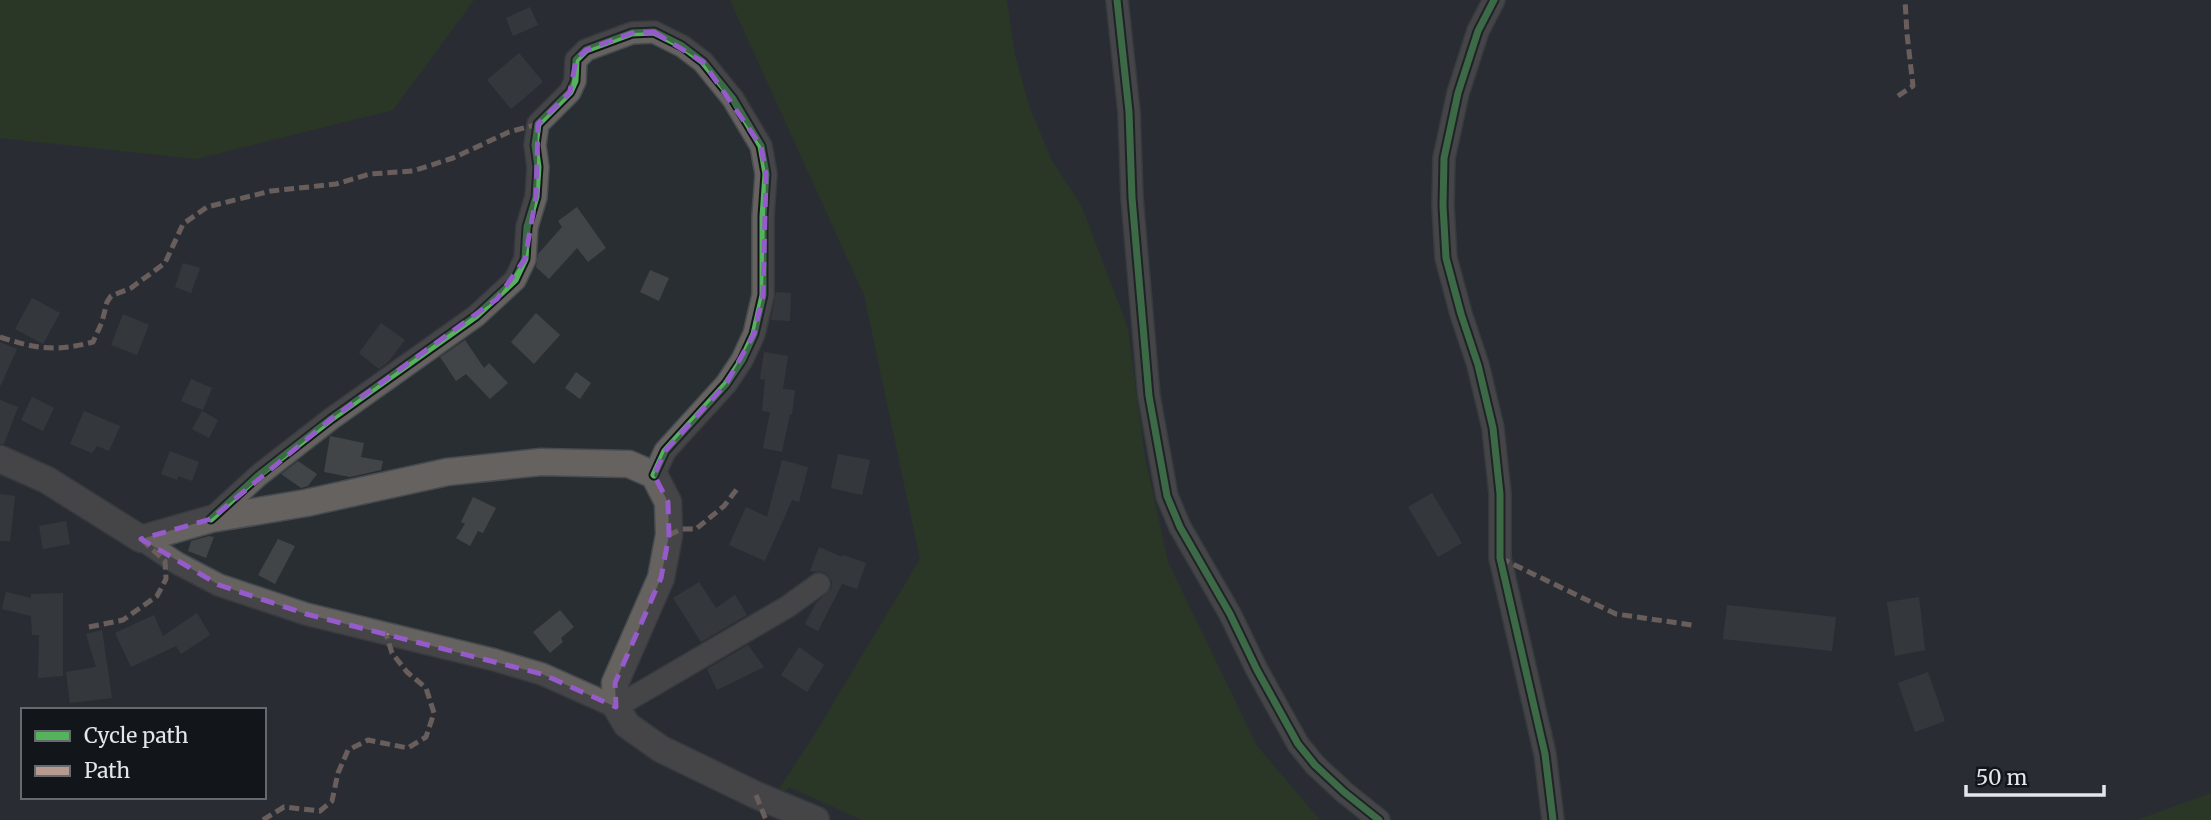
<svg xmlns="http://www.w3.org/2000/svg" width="2211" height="820" viewBox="0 0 2211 820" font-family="Merriweather,serif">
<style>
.green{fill:#2a4018}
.building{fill:#414548}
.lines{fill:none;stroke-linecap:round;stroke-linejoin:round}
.minor-casing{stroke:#474c50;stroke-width:24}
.tertiary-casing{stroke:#474c50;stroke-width:29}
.minor{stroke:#66625f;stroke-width:21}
.tertiary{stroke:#66625f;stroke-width:26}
.quiet{stroke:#b69a8f;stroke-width:5;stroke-dasharray:10 5;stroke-linecap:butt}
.cycleway-casing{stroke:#12161a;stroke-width:11}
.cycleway{stroke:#56b35d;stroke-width:7}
.marked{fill:none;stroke:#955bca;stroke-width:5;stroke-dasharray:14 9;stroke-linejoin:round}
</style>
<rect width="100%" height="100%" fill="#292e33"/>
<g class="green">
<path d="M0,0h474l-81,110 -197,49 -196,-21z"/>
<path d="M730,0h277l8,55 14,51 23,55 29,44 47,123 16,124 24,110 89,184 63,74h-458l-73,-33 -29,31 53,-81 107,-178 -56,-264z"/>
<path d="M2211,793v27h-74z"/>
</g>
<g class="building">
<path d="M530,7l8,18 -25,11 -7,-18z"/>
<path d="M519,53l24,29 -32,27 -24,-29z"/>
<path d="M577,207l29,41 -18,14 -11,-14 -28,31 -13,-12 2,-13 24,-27 -4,-6z"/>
<path d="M183,263l17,5 -9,25 -16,-6z"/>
<path d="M650,270l19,8 -10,23 -19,-9z"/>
<path d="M776,292l15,1 -1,28 -19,-1z"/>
<path d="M32,298l28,15 -17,31 -28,-15z"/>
<path d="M536,313l24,22 -26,29 -23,-22z"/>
<path d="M123,314l26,11 -12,30 -26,-10z"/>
<path d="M381,323l24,17 -17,22 -9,7 -20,-16z"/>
<path d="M465,340l19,28 5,-5 19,20 -18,16 -24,-25 -10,7 -16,-24z"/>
<path d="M0,342l17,7 -17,38z"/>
<path d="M764,352l24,4 -5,33 12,1 -3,24h-2l-8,38 -19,-4 7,-36 -8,-1 3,-31 -5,-1z"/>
<path d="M576,372l15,11 -11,16 -15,-11z"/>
<path d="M191,379l21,9 -9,22 -22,-9z"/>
<path d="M32,397l22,11 -11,23 -22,-11z"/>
<path d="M0,400l18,7 -14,37h-4z"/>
<path d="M84,411l36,15 -11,25 -12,-5 -5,7 -22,-9z"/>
<path d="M202,411l16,9 -9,18 -17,-9z"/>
<path d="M330,436l34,7 -3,14 22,4 -2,9 -31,7 -26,-5z"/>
<path d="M170,451l29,11 -7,19 -14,-5 -1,4 -16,-6z"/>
<path d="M838,454l32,6 -8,35 -31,-7z"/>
<path d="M782,460l26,7 -9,35 -7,-2 -27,61 -36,-16 17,-38 21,10z"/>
<path d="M298,461l19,13 -9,12 -7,2 -20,-14z"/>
<path d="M1432,493l30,50 -24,14 -30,-50z"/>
<path d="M0,494l15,2 -5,45h-10z"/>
<path d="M473,497l23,11 -13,25 -5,-2 -8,15 -14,-8 9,-14 -4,-2z"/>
<path d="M66,521l4,23 -27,5 -4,-23z"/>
<path d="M209,536l5,1 -8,21 -18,-7 3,-10z"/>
<path d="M278,539l17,7 -20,38 -17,-9z"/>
<path d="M819,547l23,10 1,-2 23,8 -9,26 -15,-5 -24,47 -13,-7 11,-21 15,-14 1,-7 -3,-6 -5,-4 -14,-1z"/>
<path d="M699,582l17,26 19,-13 12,20 -46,27 -28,-44z"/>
<path d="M6,592l25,6v-4l32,-1v83l-25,2 1,-43h-7l-1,-19 -29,-7z"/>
<path d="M1919,597l6,53 -30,6 -8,-54z"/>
<path d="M1727,605l109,12 -4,34 -109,-12z"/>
<path d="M560,610l14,17 -13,11 2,4 -13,11 -17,-21z"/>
<path d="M197,613l13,22 -29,19 -5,-8 -45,21 -16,-34 39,-18 9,21z"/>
<path d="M102,630l10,68 -42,5 -4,-31 30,-5 -10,-33z"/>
<path d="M748,645l16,22 -47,23 -10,-21z"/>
<path d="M799,647l25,18 -17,27 -26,-17z"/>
<path d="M1928,672l17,49 -30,11 -17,-49z"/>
</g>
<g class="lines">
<g class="minor-casing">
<g id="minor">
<path d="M1117,0l12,112 3,86 17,198 18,100 13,31 50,87 27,56 41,74 17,21 29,27 35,28"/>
<path d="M1494,0l-16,31 -20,62 -14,65 -1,48 3,52 15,56 17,51 15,63 7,66v64l45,196 8,66"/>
<path d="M211,519l48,-44 72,-56 145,-103 39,-36 10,-21 2,-32 9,-30 2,-30 -3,-22 3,-21 32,-32 5,-11 1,-21 10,-10 46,-17 22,-1 28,14 21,16 30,37 28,47 5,28 -3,42v79l-9,39 -12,26 -16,24 -61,67 -11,24"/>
<path d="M141,539l36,24 42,22 87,29 189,46 47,14 74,33 171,-100 32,-23"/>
</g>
</g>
<g class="tertiary-casing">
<path id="tertiary" d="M0,459l47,21 94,59 70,-20 95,-16 141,-31 94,-10 88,2 25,11 14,27 1,33 -8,43 -46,105 1,24 11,18 34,24 95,46 60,25"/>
</g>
<use href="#minor" class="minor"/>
<use href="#tertiary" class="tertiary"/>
<g class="quiet">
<path d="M1898,96l15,-10 -6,-52 -2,-34"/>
<path d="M0,337c37,12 55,15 93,5l9,-20 5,-20 4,-6 20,-8 34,-25 18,-39 24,-17 64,-16 65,-7 34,-10 43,-3 40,-13 56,-26 29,-8"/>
<path d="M669,535l13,-6h14l28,-23 13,-17"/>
<path d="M1500,558l116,56 76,11"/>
<path d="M89,627l34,-7 34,-24 9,-17 -1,-18 -24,-22"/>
<path d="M756,795l10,25"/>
<path d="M263,820l21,-13 36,4 12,-10 6,-28 10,-23 20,-10 40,8 18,-11 8,-24 -8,-25 -19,-16 -15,-19 -6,-19"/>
</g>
<g class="cycleway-casing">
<g id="cycleway">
<path d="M1117,0l12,112 3,86 17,198 18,100 13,31 50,87 27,56 41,74 17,21 29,27 35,28"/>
<path d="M1494,0l-16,31 -20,62 -14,65 -1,48 3,52 15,56 17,51 15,63 7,66v64l45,196 8,66"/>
<path d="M211,519l48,-44 72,-56 145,-103 39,-36 10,-21 2,-32 9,-30 2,-30 -3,-22 3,-21 32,-32 5,-11 1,-21 10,-10 46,-17 22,-1 28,14 21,16 30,37 28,47 5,28 -3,42v79l-9,39 -12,26 -16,24 -61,67 -11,24"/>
</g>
</g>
<use href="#cycleway" class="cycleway"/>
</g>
<path d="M0 0H2211V820H0ZM654,32l49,30 58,84 5,28 -3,121 -9,39 -28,50 -61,67 -11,24 14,27 1,33 -8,43 -46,105 1,24 -74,-33 -236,-60 -87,-29 -78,-46 70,-20 120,-100 166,-120 28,-40 11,-62 2,-73 32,-32 6,-32 10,-10 46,-17z" fill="#292e33" fill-opacity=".55" fill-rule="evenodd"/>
<path class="marked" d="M654,32l49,30 58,84 5,28 -3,121 -9,39 -28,50 -61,67 -11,24 14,27 1,33 -8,43 -46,105 1,24 -74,-33 -236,-60 -87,-29 -78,-46 70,-20 120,-100 166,-120 28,-40 11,-62 2,-73 32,-32 6,-32 10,-10 46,-17z"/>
<rect x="21" y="708" width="245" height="91" fill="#12161a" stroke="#656a6e" stroke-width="2"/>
<rect x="35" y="731" width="35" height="10" fill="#56b35d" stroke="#656a6e" stroke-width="2"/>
<text x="84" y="743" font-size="21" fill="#e2e7ed">Cycle path</text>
<rect x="35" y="766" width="35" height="10" fill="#b69a8f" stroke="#656a6e" stroke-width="2"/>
<text x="84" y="778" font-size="21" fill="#e2e7ed">Path</text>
<path d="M1966 785v10h138v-10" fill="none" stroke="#e2e7ed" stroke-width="3.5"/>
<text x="1976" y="785" font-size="21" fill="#e2e7ed" stroke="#12161a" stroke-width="5" paint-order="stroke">50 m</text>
</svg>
